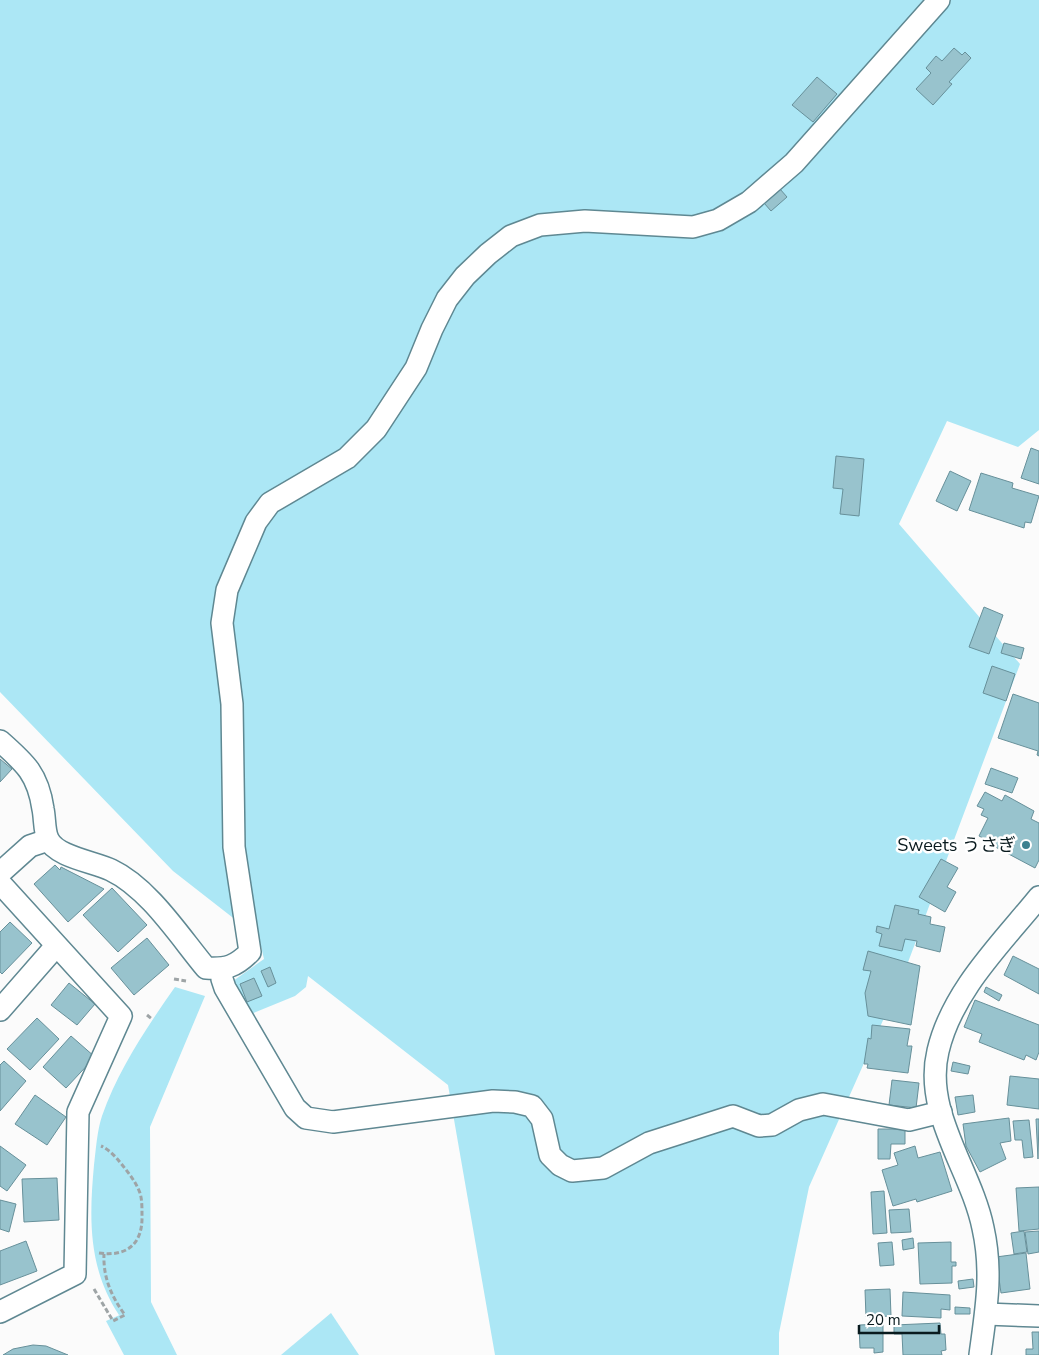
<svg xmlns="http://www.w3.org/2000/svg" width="1039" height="1355" viewBox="0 0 1039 1355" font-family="'Nunito Sans','Noto Sans JP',sans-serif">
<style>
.green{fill:#ace7f5}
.building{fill:#98c3cd;stroke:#67909a}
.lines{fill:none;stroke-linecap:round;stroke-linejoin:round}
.street-casing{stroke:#5f8892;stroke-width:24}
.path{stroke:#9ea4a6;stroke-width:3;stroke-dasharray:5 2.5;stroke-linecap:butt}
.street{stroke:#fff;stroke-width:21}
.poi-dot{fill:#3d8190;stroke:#fff;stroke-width:2}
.labels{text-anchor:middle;stroke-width:5;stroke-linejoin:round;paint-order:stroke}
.poi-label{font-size:18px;fill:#091a1e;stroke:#fff;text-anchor:end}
</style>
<rect width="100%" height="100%" fill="#fbfbfb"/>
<g class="green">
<path d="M0,0h1039v430l-21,17 -71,-26 -48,103 121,140 -116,309 -95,214 -30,146v22h-284l-47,-270 -140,-109 -2,11 -11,9 -44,18 -18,-33 31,-22 -5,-21 -86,-67 -173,-179z"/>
<path d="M175,987l30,9 -55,131 1,175 26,53h-53l-18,-34 16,-7 -3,1c-31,-47 -30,-96 -25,-150 2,-16 3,-34 8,-49 16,-46 45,-89 73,-129z"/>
<path d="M331,1313l28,42h-78z"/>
</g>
<g class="building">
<path d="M954,48l8,7 3,-3 6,6 -22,24 3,2 -19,21 -17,-16 15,-16 -5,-5 10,-12 6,5z"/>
<path d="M817,77l20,17 -24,28 -21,-17z"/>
<path d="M780,189l7,8 -16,14 -7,-8z"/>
<path d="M1031,448l8,3v33l-18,-6z"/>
<path d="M836,456l28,3 -5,57 -19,-2 3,-25 -10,-1z"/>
<path d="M950,471l21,10 -14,30 -21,-10z"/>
<path d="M981,473l32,10 -1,5 27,8 -8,27 -6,-1 -1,6 -55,-18z"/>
<path d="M984,607l19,8 -14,39 -20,-7z"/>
<path d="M1004,643l20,5 -3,11 -20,-6z"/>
<path d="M992,666l23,8 -9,27 -23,-8z"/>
<path d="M1013,694l26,9v53l-2,-1 1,-4 -40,-13z"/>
<path d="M0,759l12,10 -12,13z"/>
<path d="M991,768l27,10 -6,15 -27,-9z"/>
<path d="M985,792l17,9 3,-6 29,16 -3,8 8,4v37l-4,8 -49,-26 1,-2 -8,-4 9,-18 -7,-3 3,-6 -7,-3z"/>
<path d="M941,859l17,9 -11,19 9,5 -11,20 -26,-15z"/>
<path d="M55,865l5,5 1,-3 43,22 -36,33 -34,-38z"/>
<path d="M112,888l35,37 -29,27 -35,-37z"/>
<path d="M895,905l24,5 -1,4 13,3 -1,7 15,3 -5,25 -24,-6 1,-5 -12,-2 -3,12 -23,-5 3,-12 -6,-2 1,-6 12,3z"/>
<path d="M10,922l22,21 -30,31 -2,-2v-40z"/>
<path d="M147,938l22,27 -35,30 -23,-27z"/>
<path d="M868,951l52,15 -9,59 -43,-9 -3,-23 6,-22 -8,-1z"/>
<path d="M1013,956l26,13v25l-35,-19z"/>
<path d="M270,967l6,16 -8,4 -7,-16z"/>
<path d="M254,978l8,18 -15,6 -7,-18z"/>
<path d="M69,983l26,21 -18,21 -26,-20z"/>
<path d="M986,987l16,8 -3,6 -15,-9z"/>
<path d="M975,1000l64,25v27l-3,8 -10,-5 -2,5 -45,-18 3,-8 -18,-7z"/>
<path d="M37,1018l22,21 -29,31 -23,-21z"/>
<path d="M872,1025l38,4 -3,17h5l-4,27 -41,-5 1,-4h-4l4,-26 3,1z"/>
<path d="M71,1036l24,21 -29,31 -23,-21z"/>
<path d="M4,1061l22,20 -26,30v-46z"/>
<path d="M953,1062l17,4 -2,8 -17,-3z"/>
<path d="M1010,1076l29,3v30l-32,-4z"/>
<path d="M892,1080l27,3 -3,25 -27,-3z"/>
<path d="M35,1095l31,22 -19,28 -32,-21z"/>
<path d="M973,1095l2,17 -17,3 -3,-18z"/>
<path d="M1009,1118l2,23 -11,2 6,16 -26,13 -14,-26 -3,-22z"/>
<path d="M1036,1119h3l-1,40z"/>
<path d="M1029,1120l4,37 -9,1 -2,-18h-7l-2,-19z"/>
<path d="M878,1129h27v15h-14l-1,15h-12z"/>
<path d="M0,1146l26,19 -19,26 -7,-5z"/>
<path d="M915,1146l3,12 22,-6 12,39 -35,11 -1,-3 -23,7 -11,-36 16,-5 -4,-12z"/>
<path d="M57,1178l2,42 -35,2 -2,-43z"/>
<path d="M1039,1187v42l-20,2 -3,-43z"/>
<path d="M884,1191l3,42 -14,1 -2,-42z"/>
<path d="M0,1200l16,4 -7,28 -9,-3z"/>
<path d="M909,1209l2,23 -20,1 -2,-23z"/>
<path d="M1024,1231l3,21 -13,2 -3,-21z"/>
<path d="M1039,1231v21l-11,2 -3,-22z"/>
<path d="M913,1238l1,10 -11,2 -1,-10z"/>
<path d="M26,1241l11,30 -37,14v-34z"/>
<path d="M892,1242l2,23 -14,1 -2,-23z"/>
<path d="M951,1242v20h5v4h-4v17l-32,1 -2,-41z"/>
<path d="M1026,1253l4,36 -29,4 -5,-36z"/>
<path d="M973,1279l1,8 -15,2 -1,-8z"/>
<path d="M890,1289l1,27 -25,1 -1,-27z"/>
<path d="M903,1292l47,3v15l-9,-1v9l-39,-2z"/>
<path d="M955,1307l15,1v6h-15z"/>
<path d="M940,1323l1,11h4l1,16 -5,1 1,4h-39l-1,-21h-8v-9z"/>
<path d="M883,1324v28l-9,1v-5h-14l-1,-23z"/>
<path d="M1032,1332h7v23h-13v-6h7z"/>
<path d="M33,1345l13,1 22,9h-65l10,-6z"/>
</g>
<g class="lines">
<g class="street-casing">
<g id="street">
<path d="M0,741c25,22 38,33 43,68 2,9 1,22 5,30 8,18 47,23 63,31 38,18 69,67 95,98 21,1 29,-1 44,-16l-16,-105 -2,-143 -10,-81 5,-33 29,-68 14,-19 77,-45 29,-29 40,-61 16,-39 15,-30 18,-23 23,-22 23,-18 29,-11 45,-4 108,6 25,-7 31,-18 45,-39 145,-163"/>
<path d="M0,873l30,-27 18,-6"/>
<path d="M0,883l121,133 -43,96 -3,162 -75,38"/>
<path d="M222,969v10l3,9 70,120 11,10 27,4 160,-21 22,1 17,4 10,13 8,36 10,10 12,6 31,-3 46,-25 84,-27 26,10 13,-1 27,-15 24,-6 86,16 32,-8"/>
<path d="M0,1010l56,-64"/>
<path d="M986,1314l53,2"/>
<path d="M980,1355c6,-45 13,-82 3,-127 -12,-59 -60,-115 -45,-177 14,-60 63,-107 101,-154"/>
</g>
</g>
<g class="path">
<path d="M174,979l12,2"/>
<path d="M147,1015l5,4"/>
<path d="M99,1253c28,4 44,-9 43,-38 0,-7 0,-16 -2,-22 -5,-13 -13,-22 -21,-32 -5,-6 -11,-12 -18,-15"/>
<path d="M94,1289l19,32 12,-6c-14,-19 -22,-38 -21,-61"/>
</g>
<use href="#street" class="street"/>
</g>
<circle class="poi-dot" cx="1026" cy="845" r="5"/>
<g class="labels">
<g class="poi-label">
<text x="1016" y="851">Sweets うさぎ</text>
</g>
</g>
<path d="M859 1325v8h80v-8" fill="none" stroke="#091a1e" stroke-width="2.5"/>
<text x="866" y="1325" font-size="15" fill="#091a1e" stroke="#ffffff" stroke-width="4" paint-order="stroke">20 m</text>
</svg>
